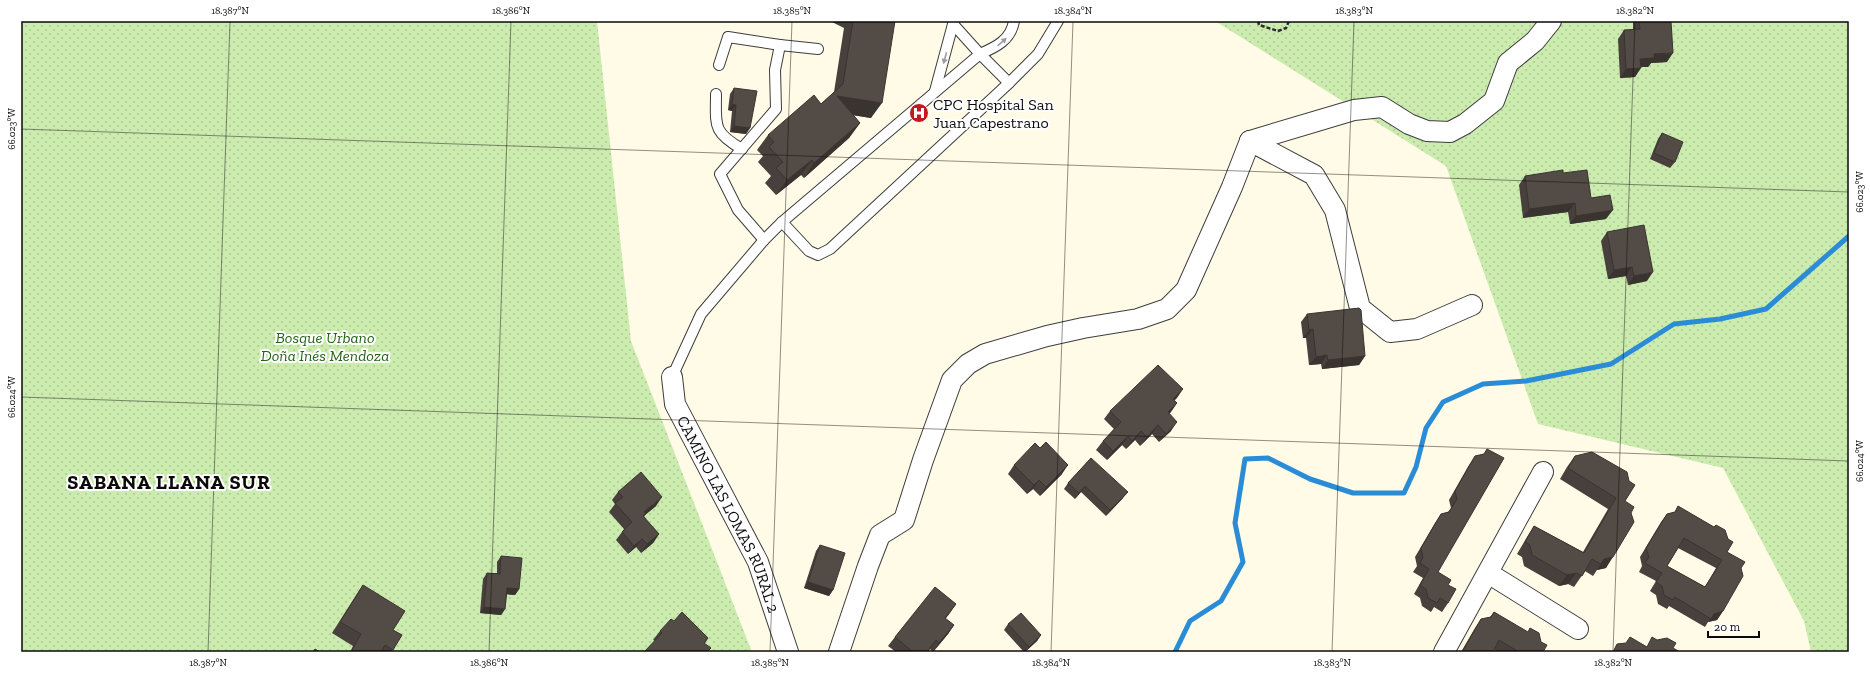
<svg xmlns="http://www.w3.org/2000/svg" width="1870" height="673" viewBox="0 0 1870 673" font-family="'Zilla Slab',serif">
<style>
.park{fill:url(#park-dots)}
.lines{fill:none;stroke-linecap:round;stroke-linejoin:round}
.stream{stroke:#2a8cd6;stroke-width:5}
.service-casing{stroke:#3d3d3d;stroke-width:12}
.minor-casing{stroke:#3d3d3d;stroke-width:22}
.path{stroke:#2c2c2c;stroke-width:2.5;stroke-dasharray:4 2;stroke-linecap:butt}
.service{stroke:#fff;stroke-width:10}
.minor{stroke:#fff;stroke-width:20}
.wall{fill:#47403c;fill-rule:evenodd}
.shaded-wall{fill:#3a3431}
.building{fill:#534b46;stroke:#3a3431;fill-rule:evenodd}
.oneway{fill:#9d9d9d}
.ticks{fill:none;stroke:#0a0a0a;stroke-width:1;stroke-opacity:0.45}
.labels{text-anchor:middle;stroke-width:4;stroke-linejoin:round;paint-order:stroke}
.poi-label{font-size:16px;fill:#0a0a0a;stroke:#fff;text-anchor:start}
.park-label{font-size:16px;font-style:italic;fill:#256417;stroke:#fff}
.street-label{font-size:16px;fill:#0a0a0a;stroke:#fff}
.district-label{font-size:20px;font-weight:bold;letter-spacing:1px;fill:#0a0a0a;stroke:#fff}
.neatline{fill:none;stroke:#0a0a0a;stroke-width:1.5}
.ticks-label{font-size:10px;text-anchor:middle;fill:#0a0a0a}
</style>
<defs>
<pattern id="park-dots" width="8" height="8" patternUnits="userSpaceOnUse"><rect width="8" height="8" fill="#ccebae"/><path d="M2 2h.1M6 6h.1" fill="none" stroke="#aec894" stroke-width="1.8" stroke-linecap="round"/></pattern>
</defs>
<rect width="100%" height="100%" fill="#fffbe6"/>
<g class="park">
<path d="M21,21h576l34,320 121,311h-731z"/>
<path d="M1215,21h634v631h-38l-7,-31 -81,-153 -185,-44 -92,-258z"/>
</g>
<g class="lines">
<path class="stream" d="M1175,652l15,-31 31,-20 22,-39 -8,-39 10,-64 23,-1 42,21 43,14h51l12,-26 10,-39 17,-26 40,-18 43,-3 85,-17 63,-40 46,-5 46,-10 83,-73"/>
<g class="service-casing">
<g id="service">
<path d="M954,21l-1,3 27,30 29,29"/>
<path d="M719,65l9,-28 52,8"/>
<path d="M935,91l18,-67"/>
<path d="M716,94c0,31 -4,38 26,55"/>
<path d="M782,222l27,29 9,4 12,-6 179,-166 29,-29 20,-33"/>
<path d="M764,240l-26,-30 -18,-36 56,-65 -1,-39 5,-25 38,4"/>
<path d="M672,377l29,-63 63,-74 18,-18 198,-168c16,-7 31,-14 34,-33"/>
</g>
</g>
<g class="minor-casing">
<g id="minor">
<path d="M1250,141l104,-31 28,-3 27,17 18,7 23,1 15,-8 29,-23 14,-38 27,-22 16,-20"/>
<path d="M1250,141l64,34 21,35 25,98 30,24 27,-3 55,-24"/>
<path id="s1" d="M672,377l3,27 83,158 30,90"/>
<path d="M1488,573l90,56"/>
<path d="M839,652l29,-86 12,-31 24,-15 19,-60 29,-80 16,-16 17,-10 62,-18 36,-8 55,-9 29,-10 19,-19 46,-103 18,-46"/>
<path d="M1444,652l99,-180"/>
</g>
</g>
<path class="path" d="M1258,21l1,4 19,6 8,-3 3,-7"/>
<use href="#service" class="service"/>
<use href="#minor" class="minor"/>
</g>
<g class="wall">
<path d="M830,21h65l-24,97 -18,-3 7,8 -11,15 -45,40 -3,-3 -25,20 -11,-12 6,-7 -13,-14 5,-6 -6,-6 11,-15 53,-31 13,-12 10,-64z"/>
<path d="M1634,21h5l28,41 -16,1 -3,4h-7l-6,10 -15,1 -2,-39 6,-9h9v-8z"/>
<path d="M734,88l16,40 -4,6 -16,-2 2,-21 -4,-1 2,-16z"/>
<path d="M1662,133l13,29 -5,6 -20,-9 8,-20z"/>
<path d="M1563,173l28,25 15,21 -36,5 -2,-12 -45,6 -4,-33 6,-9z"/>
<path d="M1607,232l40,49 -19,4 -2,-9 -18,3 -7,-38z"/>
<path d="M1307,314l58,42 -6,9 -37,4 -1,-5 -12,1 -3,-27h-3l-2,-16z"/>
<path d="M1183,389l-9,11 3,3 -8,11 2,17 -12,11 -7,-8 -12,12 -5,-6 -9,9 -4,-4 -15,15 -11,-10 7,-9 11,-12 -10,-10 6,-8z"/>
<path d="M1487,449l-49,123 10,13v18l-6,9 -8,-5 -3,5 -9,-6 -2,-8 -6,-4 9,-16 -10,-6 4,-6 -2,-9 20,-34 6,-9 7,-2 3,-4 -2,-8 20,-35 6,-9 9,-2z"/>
<path d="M1575,456l50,45 6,12 -25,55 -9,2 -4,6 -8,-5 -11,16 -6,-3 -9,2 -35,-20 -2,-9 -5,-3 10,-17 7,-11 49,26 25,-43 -48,-30 7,-12z"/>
<path d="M1091,458l32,40 -17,18 -25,-24 -6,7 -11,-10 4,-6z"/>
<path d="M1014,465l48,9 -22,22 -7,-7 -6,5 -19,-20z"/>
<path d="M618,492l38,14 -11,9 -1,2 15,17 -6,9 -12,10 -5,-6 -8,7 -12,-14 6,-8 2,-3 -15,-17 6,-8 -3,-4z"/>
<path d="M1678,506l49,46 14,16 -18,43 -6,9 -9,2 -3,5 -36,-21 -2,3 -9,-5 -2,-9 -6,-4 6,-10 -17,-9 3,-6 -2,-9 21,-35 6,-8 8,-2zM1678,548l38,20 -11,19 -38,-21z"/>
<path d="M820,545l13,45 -4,6 -25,-8 12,-37z"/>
<path d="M501,556l18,33 -4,6 -8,-1 -2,15 -4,6 -21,-2 3,-34 4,-6h10v-11z"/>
<path d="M363,585l30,45 9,5 -11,17h-41l3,-6 -21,-13 23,-36z"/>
<path d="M956,604l-11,15 9,6 -6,9 -15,18 -3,-3 -2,3h-32l-8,-6 7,-9z"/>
<path d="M1494,612l49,40h-45l-4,-2 -1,2h-32l14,-24 6,-9 9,-2z"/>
<path d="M674,621l34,17 -3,5 -50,-2 -2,-1 7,-9z"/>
<path d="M1008,624l33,11 -4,6 -12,11h-1l-20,-22z"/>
</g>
<g class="shaded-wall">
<path d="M1673,53l-6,9 -16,1 -3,4h-14l6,-8 14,-5z"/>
<path d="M1641,68l-6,9 -15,1 6,-9z"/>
<path d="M837,96l45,7 -11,15 -45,-7z"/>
<path d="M732,104l4,1 -4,6 -4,-1z"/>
<path d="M860,123l-11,15 -45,40 10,-15z"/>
<path d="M734,126l16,2 -4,6 -16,-2z"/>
<path d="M812,160l-11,15 -25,20 11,-15z"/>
<path d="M1575,203l-7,9 -45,6 6,-9z"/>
<path d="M1613,210l-7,9 -36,5 6,-8z"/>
<path d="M1632,267l-6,9 -18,3 6,-9z"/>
<path d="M1653,272l-6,9 -19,4 6,-9z"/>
<path d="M1313,329l-7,9h-3l6,-8z"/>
<path d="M1327,355l-6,9 -12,1 7,-8z"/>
<path d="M1365,356l-6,9 -37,4 6,-9z"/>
<path d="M1183,389l-6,9 -10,10 6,-9z"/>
<path d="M1177,403l-6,9 -9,9 6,-9z"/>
<path d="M1177,422l-6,9 -12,11 7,-8z"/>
<path d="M1158,425l-6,9 -12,12 7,-9z"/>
<path d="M1141,431l-6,9 -9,9 6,-8z"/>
<path d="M1128,436l-6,9 -15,15 6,-9z"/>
<path d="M1068,465l-6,9 -22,22 6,-9z"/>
<path d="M1039,480l-6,9 -6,5 7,-9z"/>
<path d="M1085,486l-4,6 -6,7 4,-6z"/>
<path d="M1128,492l-5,6 -17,18 4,-6z"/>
<path d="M662,497l-6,9 -11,9 -5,8 4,-11z"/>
<path d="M659,534l-6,9 -12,10 6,-9z"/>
<path d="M642,539l-6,8 -8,7 6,-8z"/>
<path d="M1613,557l-7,11 -9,2 7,-11z"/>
<path d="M1576,573l-8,11 -9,2 8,-11z"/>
<path d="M808,582l25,8 -4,6 -25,-8z"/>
<path d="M507,588l12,1 -4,6 -12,-1z"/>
<path d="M956,604l-6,9 -11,14 6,-9z"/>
<path d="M484,607l21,2 -4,6 -21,-2z"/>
<path d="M1723,611l-6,9 -9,2 6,-8z"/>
<path d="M954,625l-6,9 -15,18 6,-9z"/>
<path d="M1041,635l-4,6 -12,11 4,-5z"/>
</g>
<g class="building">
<path d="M853,21h42l-13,82 -45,-7 23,27 -46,40 -2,-3 -25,20 -11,-12 7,-6 -14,-15 5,-5 -6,-7 46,-40 7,9 22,-20z"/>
<path d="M1639,21h32l2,32 -19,1v4l-14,1 1,9 -15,1 -2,-39 16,-1z"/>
<path d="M734,88l23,3 -7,37 -16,-2 2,-21 -4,-1z"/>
<path d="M1662,133l21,9 -8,20 -21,-9z"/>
<path d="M1563,170v3l24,-3 4,28 19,-3 3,15 -37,6 -1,-13 -46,6 -4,-33z"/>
<path d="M1644,225l9,47 -19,4 -2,-9 -18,3 -7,-38z"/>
<path d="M1359,308l2,2 4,46 -37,4 -1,-5 -11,2 -3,-28 -4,1 -2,-16z"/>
<path d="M1158,365l25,24 -10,10 4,4 -9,9 9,10 -11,12 -8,-9 -11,12 -6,-6 -9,10 -4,-5 -15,15 -10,-10 18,-19 -11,-11z"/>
<path d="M1046,442l22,23 -22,22 -7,-7 -5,5 -20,-20 21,-22 5,5z"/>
<path d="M1487,449l17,9 -66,114 13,8 -3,5 8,4 -8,14 -8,-5 -3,5 -9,-5 -2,-9 -6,-4 9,-16 -9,-6 3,-6 -2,-9 20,-34 8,-2 8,-13 -2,-8 20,-35 9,-2z"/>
<path d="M1592,452l35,20 2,9 6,4 -10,16 9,6 -3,6 3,9 -21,35 -9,2 -3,5 -9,-5 -10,17 -6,-3 -9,2 -35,-20 -2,-10 -5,-3 9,-16 50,27 32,-55 -48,-30 7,-12z"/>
<path d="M1091,458l37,34 -18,18 -25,-24 -6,7 -11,-10z"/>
<path d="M641,472l21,25 -18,15 2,2 -3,2 16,18 -12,10 -5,-5 -8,7 -12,-14 10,-10 -17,-19 8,-6 -5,-5z"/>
<path d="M1678,506l36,21 2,-2 9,5 3,9 5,3 -6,10 18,10 -4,6 2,8 -20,35 -9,3 -3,5 -36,-22 -2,3 -9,-5 -2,-9 -6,-4 6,-9 -17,-10 4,-6 -3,-9 21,-34 8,-2zM1684,538l38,22 -17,27 -38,-21z"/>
<path d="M820,545l25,8 -12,37 -25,-8z"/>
<path d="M501,556l21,2 -3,31 -12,-1 -2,21 -21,-2 3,-34 13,1z"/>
<path d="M363,585l42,26 -12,19 9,5 -9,15 -8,-5 -4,7h-30l10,-18 -21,-12z"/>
<path d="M935,587l21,17 -11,14 9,7 -15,18 -3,-3 -9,12h-14l-18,-15z"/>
<path d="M682,612l26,26 -4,5 7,5 -4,4h-63l18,-19 -2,-2 11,-12 3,2z"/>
<path d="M1494,612l34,20 2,-4 9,5 2,9 6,3 -4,7h-24l-20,-12 -6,12h-31l19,-33 10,-2z"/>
<path d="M1021,613l20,22 -12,12 -21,-23z"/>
<path d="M1630,637l17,10 5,-10 5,3 10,-2 9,5 -3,5 7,4h-67l4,-8 9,-1z"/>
<path d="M315,649l5,3h-7z"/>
</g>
<defs><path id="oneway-solid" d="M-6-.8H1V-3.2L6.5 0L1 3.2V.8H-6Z"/></defs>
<g class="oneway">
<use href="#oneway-solid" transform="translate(1002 42) rotate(-42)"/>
<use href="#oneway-solid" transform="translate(945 58) rotate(105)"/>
</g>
<path class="ticks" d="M21,129l1828,63M21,397l1828,64M208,652l22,-631M489,652l22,-631M770,652l22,-631M1051,652l22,-631M1332,652l22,-631M1613,652l22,-631"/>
<defs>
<g id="hospital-disc" transform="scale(1)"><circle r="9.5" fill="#c11a1d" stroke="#fff"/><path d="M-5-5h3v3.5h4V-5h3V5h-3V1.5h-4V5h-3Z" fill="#fff"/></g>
</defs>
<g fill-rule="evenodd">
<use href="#hospital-disc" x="919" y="113"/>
</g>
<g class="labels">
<g class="poi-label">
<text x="933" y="110">CPC Hospital San<tspan x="933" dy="18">Juan Capestrano</tspan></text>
</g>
<g class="park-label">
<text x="325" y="343">Bosque Urbano<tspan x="325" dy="18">Doña Inés Mendoza</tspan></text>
</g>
<g class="street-label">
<text dy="6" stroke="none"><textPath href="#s1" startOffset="150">CAMINO LAS LOMAS RURAL 2</textPath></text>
</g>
<g class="district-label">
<text x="169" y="489">SABANA LLANA SUR</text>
</g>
</g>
<rect width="1870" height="673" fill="none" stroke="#ffffff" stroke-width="44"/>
<path d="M1708 631v6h51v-6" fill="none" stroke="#0a0a0a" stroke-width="2"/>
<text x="1714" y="631" font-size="12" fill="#0a0a0a" stroke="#ffffff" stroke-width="3" paint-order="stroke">20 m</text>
<rect x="22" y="22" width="1826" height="629" class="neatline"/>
<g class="ticks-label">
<text x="230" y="14">18.387°N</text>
<text x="511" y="14">18.386°N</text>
<text x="792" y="14">18.385°N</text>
<text x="1073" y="14">18.384°N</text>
<text x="1354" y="14">18.383°N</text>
<text x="1635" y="14">18.382°N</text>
<text transform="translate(11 129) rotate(-90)" y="4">66.023°W</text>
<text transform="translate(1859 192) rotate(-90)" y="4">66.023°W</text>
<text transform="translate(11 397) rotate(-90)" y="4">66.024°W</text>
<text transform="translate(1859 461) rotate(-90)" y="4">66.024°W</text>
<text x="208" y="666">18.387°N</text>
<text x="489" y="666">18.386°N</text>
<text x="770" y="666">18.385°N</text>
<text x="1051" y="666">18.384°N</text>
<text x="1332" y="666">18.383°N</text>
<text x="1613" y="666">18.382°N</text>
</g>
</svg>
